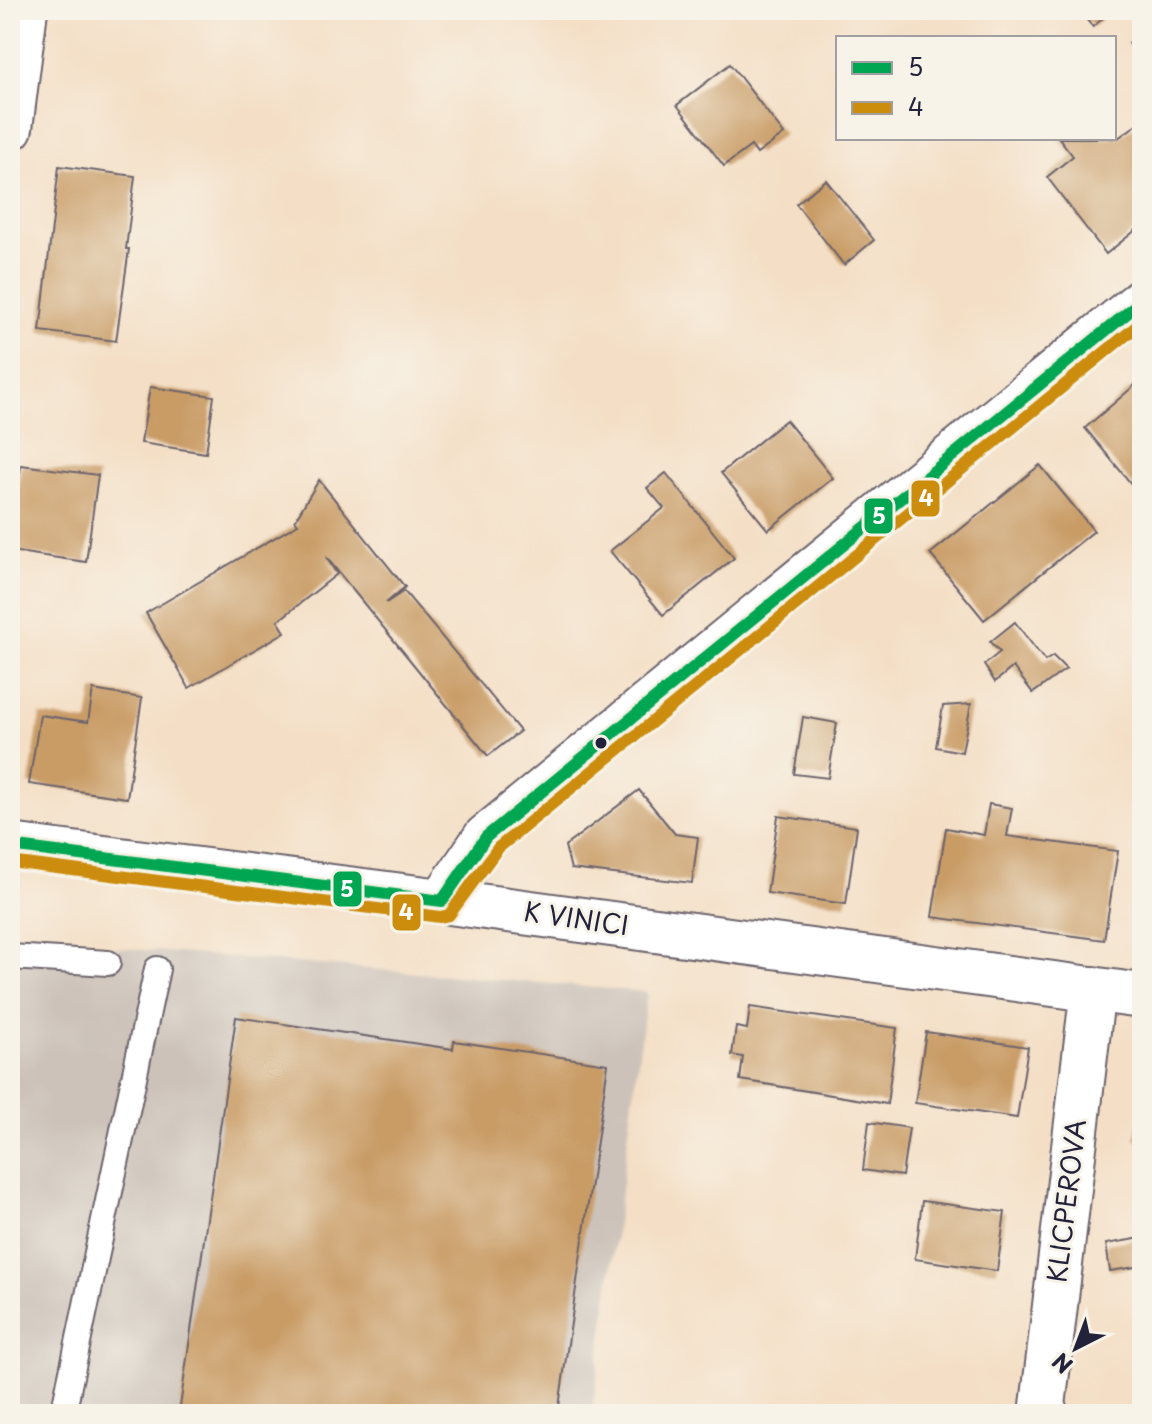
<svg xmlns="http://www.w3.org/2000/svg" width="1152" height="1424" viewBox="0 0 1152 1424" font-family="'Playpen Sans',sans-serif">
<style>
.industrial{fill:#ccc2b9}
.building{fill:#c99c66}
.lines{fill:none;stroke-linecap:round;stroke-linejoin:round}
.service-casing{stroke:#6c646c;stroke-width:28}
.minor-casing{stroke:#6c646c;stroke-width:48}
.service{stroke:#fff;stroke-width:24}
.minor{stroke:#fff;stroke-width:44}
.bus-1-casing{stroke:#f7f3e8;stroke-width:18}
.bus-2-casing{stroke:#f7f3e8;stroke-width:18}
.bus-1{stroke:#00a651;stroke-width:12}
.bus-2{stroke:#cc8c0c;stroke-width:12}
.bus-dot{fill:#22223b;stroke:#f7f3e8;stroke-width:3}
.labels{text-anchor:middle;stroke-width:6;stroke-linejoin:round;paint-order:stroke}
.street-label{font-size:26px;fill:#22223b;stroke:#f7f3e8}
.line-badge{stroke:#f7f3e8;stroke-width:3}
.badge-label{font-size:22px;text-anchor:middle;font-weight:bold;fill:#fff}
</style>
<rect width="100%" height="100%" fill="#f7f3e8"/>
<filter id="ink" filterUnits="userSpaceOnUse"><feTurbulence type="fractalNoise" baseFrequency=".0125" numOctaves="2"/><feDisplacementMap in="SourceGraphic" scale="16" xChannelSelector="R" yChannelSelector="G"/><feConvolveMatrix kernelMatrix="1 2 1 2 8 2 1 2 1" color-interpolation-filters="sRGB"/></filter>
<filter id="wash" filterUnits="userSpaceOnUse"><feTurbulence type="fractalNoise" baseFrequency=".006" numOctaves="4" result="noise"/><feDisplacementMap in="SourceGraphic" scale="32" xChannelSelector="R" yChannelSelector="G"/><feGaussianBlur stdDeviation="1.8" result="paint"/><feColorMatrix in="noise" values="0 0 0 0 0 0 0 0 0 0 0 0 0 0 0 0 0 1.4 0 .05"/><feComposite in="paint" operator="in"/></filter>
<g filter="url(#wash)">
<rect width="100%" height="100%" fill="#f4dfc6"/>
<path class="industrial" d="M10,939l637,53 -55,422h-582z"/>
<g id="blocks">
<g class="building">
<path d="M1078,10h34l-19,17z"/>
<path d="M1142,31v29l-14,-17z"/>
<path d="M730,64l54,70 -27,20 -6,-8 -27,20 -47,-61z"/>
<path d="M1142,121v104l-36,29 -59,-77 26,-21 -14,-18h55v-6l4,6z"/>
<path d="M59,166l76,10 -9,73h3l-13,92 -76,-10z"/>
<path d="M826,180l48,60 -30,25 -48,-61z"/>
<path d="M1142,379v118l-57,-69z"/>
<path d="M150,387l64,9 -8,57 -65,-10z"/>
<path d="M786,420l47,58 -65,52 -47,-57z"/>
<path d="M21,465l77,10 -12,87 -76,-11z"/>
<path d="M1040,465l54,66 -110,89 -54,-66z"/>
<path d="M666,473l68,85 -71,57 -53,-64 54,-43 -17,-20z"/>
<path d="M319,480l86,107 -19,16 18,-12 116,140 -32,25 -162,-199 11,17 -59,47 7,11 -96,56 -43,-75 152,-89 -3,-4z"/>
<path d="M1015,622l30,39 8,-5 13,13 -33,24 -20,-26 -18,15 -11,-17 16,-13 -10,-10z"/>
<path d="M93,690l49,8 -15,100 -98,-14 11,-69 48,7z"/>
<path d="M971,704l-9,48 -26,-5 7,-41z"/>
<path d="M803,717l34,6 -9,55 -34,-4z"/>
<path d="M639,790l36,44 23,3 -6,46 -121,-14 -6,-23z"/>
<path d="M989,804l23,4 -5,28 111,15 -14,89 -172,-23 14,-89 38,7z"/>
<path d="M778,816l79,11 -11,77 -79,-11z"/>
<path d="M750,1007l147,21 -10,76 -147,-24 3,-23 -11,-2 4,-28 11,2z"/>
<path d="M236,1017l217,32 1,-8 154,23 -50,350h-379z"/>
<path d="M926,1032l102,15 -11,71 -102,-15z"/>
<path d="M1140,1105h2v35l-7,-1z"/>
<path d="M869,1122l40,6 -7,48 -39,-6z"/>
<path d="M922,1201l83,11 -8,59 -82,-12z"/>
<path d="M1142,1238v28l-32,5 -4,-27z"/>
<path d="M1140,1312h2v47l-8,-1z"/>
</g>
</g>
</g>
<g filter="url(#ink)">
<use href="#blocks" fill-opacity="0" stroke="#6c646c" stroke-width="2"/>
<g class="lines">
<g class="service-casing">
<g id="service">
<path d="M10,957l98,6"/>
<path d="M63,1414l94,-445"/>
</g>
</g>
<g class="minor-casing">
<g id="minor">
<path d="M10,128l15,-118"/>
<path d="M10,846l432,55 700,95"/>
<path d="M442,901l44,-64 656,-536"/>
<path d="M1042,1414l51,-425"/>
</g>
</g>
<use href="#service" class="service"/>
<use href="#minor" class="minor"/>
<g class="bus-1-casing">
<path id="bus-1" d="M10,846l432,55 44,-64 656,-536"/>
</g>
<g class="bus-2-casing">
<path id="bus-2" d="M10,862l430,55 9,-2 49,-67 644,-526"/>
</g>
<use href="#bus-1" class="bus-1"/>
<use href="#bus-2" class="bus-2"/>
</g>
</g>
<circle class="bus-dot" cx="601" cy="743" r="7"/>
<g class="labels">
<g class="street-label">
<text transform="translate(576 919) rotate(8)" y="9">K VINICI</text>
<text transform="translate(1067 1201) rotate(-83)" y="9">KLICPEROVA</text>
</g>
</g>
<g class="line-badge">
<rect x="910" y="479" width="31" height="39" rx="8" fill="#cc8c0c"/>
<rect x="863" y="497" width="31" height="38" rx="8" fill="#00a651"/>
<rect x="332" y="870" width="31" height="38" rx="8" fill="#00a651"/>
<rect x="391" y="893" width="31" height="39" rx="8" fill="#cc8c0c"/>
</g>
<g class="badge-label">
<text x="926" y="506">4</text>
<text x="879" y="524">5</text>
<text x="347" y="897">5</text>
<text x="406" y="920">4</text>
</g>
<rect width="1152" height="1424" fill="none" stroke="#f7f3e8" stroke-width="40"/>
<rect x="836" y="36" width="280" height="104" fill="#f7f3e8" stroke="#a29fa3" stroke-width="2"/>
<rect x="852" y="62" width="40" height="12" fill="#00a651" stroke="#a29fa3" stroke-width="2"/>
<text x="908" y="76" font-size="24" fill="#22223b">5</text>
<rect x="852" y="102" width="40" height="12" fill="#cc8c0c" stroke="#a29fa3" stroke-width="2"/>
<text x="908" y="116" font-size="24" fill="#22223b">4</text>
<g transform="translate(1076 1348) rotate(222)" stroke="#f7f3e8" stroke-width="6" paint-order="stroke">
<path d="M0-6L14 30L0 20L-14 30Z" fill="#22223b"/>
<text y="-12" font-size="22" font-weight="bold" text-anchor="middle" fill="#22223b">N</text>
</g>
</svg>
